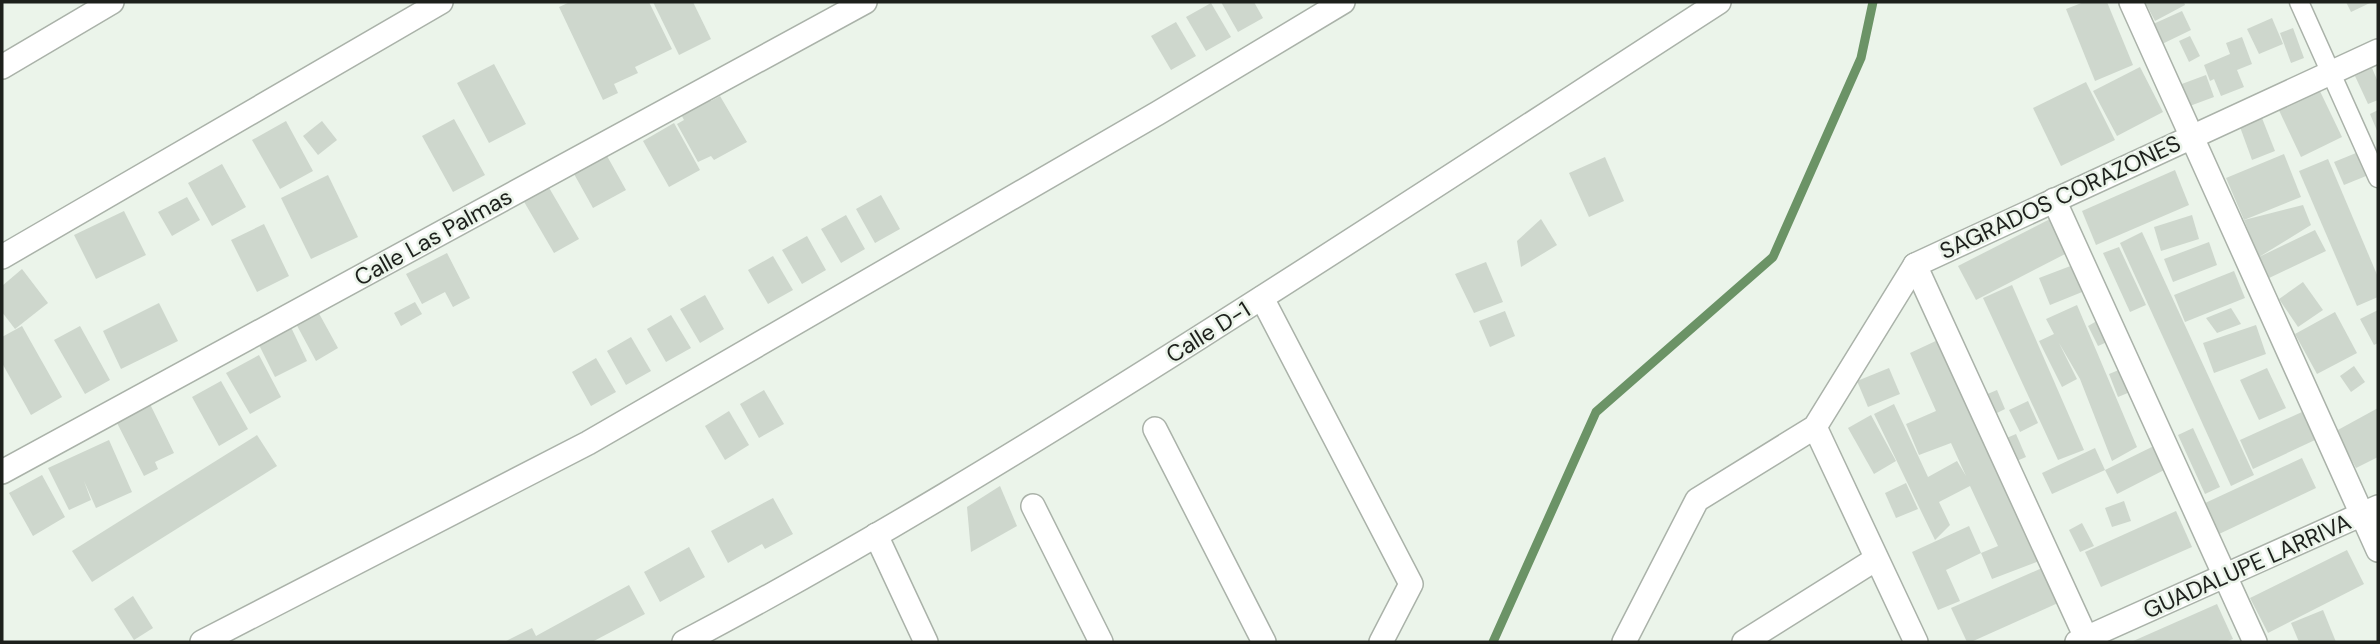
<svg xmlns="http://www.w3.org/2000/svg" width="2380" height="644" viewBox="0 0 2380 644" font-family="'DM Sans',sans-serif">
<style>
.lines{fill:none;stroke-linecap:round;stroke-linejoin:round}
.stream{stroke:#6b9366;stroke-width:9}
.building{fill:#ced7cd}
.pedestrian-casing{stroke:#aab2a9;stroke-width:21}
.minor-casing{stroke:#aab2a9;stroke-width:26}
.pedestrian{stroke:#fff;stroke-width:18}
.minor{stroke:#fff;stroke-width:23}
.labels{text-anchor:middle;stroke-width:5;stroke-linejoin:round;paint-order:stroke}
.street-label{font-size:23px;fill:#1d201c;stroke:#ebf4ea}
</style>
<rect width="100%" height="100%" fill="#ebf4ea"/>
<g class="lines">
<path class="stream" d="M1493,642l103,-230 177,-155 88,-199 12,-56"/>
</g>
<g class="building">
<path d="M570,2h79l23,47 -37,18 3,6 -24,11 4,9 -15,7 -44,-93z"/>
<path d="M653,2h40l18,37 -32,16z"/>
<path d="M1221,2h33l9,16 -25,14z"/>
<path d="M2084,2h23l26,63 -38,16 -29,-72z"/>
<path d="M2145,2h39l1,3 -30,16z"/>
<path d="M2346,2h26l-21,10z"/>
<path d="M1211,3l20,34 -25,14 -20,-34z"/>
<path d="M2182,11l9,19 -31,15 -9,-20z"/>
<path d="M2272,18l11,26 -24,10 -12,-25z"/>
<path d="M1176,22l20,34 -25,14 -20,-34z"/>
<path d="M2293,28l11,30 -13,5 -11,-30z"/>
<path d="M2190,36l10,20 -11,6 -10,-21z"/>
<path d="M2242,37l10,27 -15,6 7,17 -23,9 -7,-17 -4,2 -6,-16 26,-11 -4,-11z"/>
<path d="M494,64l32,60 -37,19 -32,-60z"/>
<path d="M2140,67l23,45 -46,24 -24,-45z"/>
<path d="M2372,68l6,14v18l-10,4 -13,-28z"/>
<path d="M2206,75l8,22 -27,10 -8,-22z"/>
<path d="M2086,82l29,58 -54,26 -28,-58z"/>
<path d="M2317,85l25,52 -41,20 -25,-53z"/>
<path d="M705,91l6,10 9,-5 27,46 -33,18 -3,-4 -13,6 -21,-38 7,-4 -7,-13z"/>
<path d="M2258,108l17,43 -23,9 -16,-44z"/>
<path d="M2378,110v23l-8,-19z"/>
<path d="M454,119l31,56 -32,17 -31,-56z"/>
<path d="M286,121l27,50 -33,18 -28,-49z"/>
<path d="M322,121l15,19 -19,15 -15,-19z"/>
<path d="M674,123l26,47 -31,17 -26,-46z"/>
<path d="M602,147l24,43 -33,18 -24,-43z"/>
<path d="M2356,153l10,23 -22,9 -10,-23z"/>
<path d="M2284,154l17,43 -57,23 -18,-42z"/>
<path d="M1605,157l19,44 -35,16 -20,-44z"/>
<path d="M2328,159l50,118v20l-21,9 -58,-135z"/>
<path d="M222,164l24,43 -34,19 -24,-43z"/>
<path d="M2175,170l14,35 -93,40 -14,-34z"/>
<path d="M541,174l38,65 -25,14 -38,-65z"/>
<path d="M328,175l30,62 -47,22 -30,-61z"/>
<path d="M881,195l19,34 -25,14 -19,-34z"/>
<path d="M187,197l13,23 -28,16 -14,-24z"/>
<path d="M2303,205l8,20 -52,32 56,-27 11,21 -59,28 -23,-59z"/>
<path d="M124,211l22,44 -50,24 -22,-44z"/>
<path d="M846,215l19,34 -24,14 -20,-34z"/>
<path d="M2192,215l7,24 -38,12 -7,-24z"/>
<path d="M2052,218l17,34 -93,48 -18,-34z"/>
<path d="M1541,219l16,26 -36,22 -4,-26z"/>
<path d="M264,224l25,52 -32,16 -26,-52z"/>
<path d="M2142,232l112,243 -23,11 -111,-243z"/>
<path d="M807,236l19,34 -24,14 -20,-34z"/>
<path d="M2209,242l8,23 -44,17 -9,-23z"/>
<path d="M2119,247l27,58 -16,7 -27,-59z"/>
<path d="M447,253l23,45 -17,9 -8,-15 -23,12 -16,-30z"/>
<path d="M773,256l20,34 -25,14 -20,-34z"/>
<path d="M1486,262l17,40 -29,11 -19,-39z"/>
<path d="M2081,262l11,26 -42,17 -11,-27z"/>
<path d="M22,269l26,34 -33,26 -13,-17v-26z"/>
<path d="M2234,271l11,27 -60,24 -11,-27z"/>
<path d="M2303,282l20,28 -25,17 -19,-28z"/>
<path d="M2012,285l72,165 -26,10 -75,-162z"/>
<path d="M705,295l19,34 -24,14 -20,-34z"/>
<path d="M415,302l7,12 -21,12 -7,-13z"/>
<path d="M159,303l19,38 -57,28 -18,-38z"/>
<path d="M2077,305l60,142 -25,14 -32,-82 -21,-36 18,36 -15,8 -23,-46 15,-7 -8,-15z"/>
<path d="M316,308l22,40 -22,13 -22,-41z"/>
<path d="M2231,308l10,16 -24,9 -11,-15z"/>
<path d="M2378,310v33l-4,2 -14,-26z"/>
<path d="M1505,311l10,25 -25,11 -11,-26z"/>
<path d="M2335,312l22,41 -40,21 -22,-40z"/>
<path d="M671,315l20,33 -25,14 -19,-33z"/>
<path d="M2104,317l10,22 -16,7 -10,-20z"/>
<path d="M289,323l18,38 -32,16 -19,-38z"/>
<path d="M2256,325l10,29 -52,19 -11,-30z"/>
<path d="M22,326l40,71 -31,18 -29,-52v-26z"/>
<path d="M80,326l30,54 -25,14 -31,-54z"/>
<path d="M631,337l20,34 -25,14 -19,-34z"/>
<path d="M1940,339l102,221 -50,19 -11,-26 17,-7 -28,-60 -31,16 11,23 -15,15 -61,-126 20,-10 34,73 29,-16 9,15 -15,-33 -32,12 -13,-31 30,-13 -26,-58z"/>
<path d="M259,355l22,42 -31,17 -24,-41z"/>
<path d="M596,358l20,34 -25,14 -19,-34z"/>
<path d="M2354,366l11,16 -14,10 -11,-16z"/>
<path d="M2126,367l9,23 -17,7 -9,-23z"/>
<path d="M1889,368l11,26 -32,13 -11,-26z"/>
<path d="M2267,368l19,40 -27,12 -19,-40z"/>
<path d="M221,381l27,48 -29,17 -27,-49z"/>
<path d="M764,390l20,34 -25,14 -19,-34z"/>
<path d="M1997,390l8,19 -18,9 -9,-20z"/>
<path d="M2028,401l10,22 -18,9 -11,-22z"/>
<path d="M149,402l25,51 -19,9 3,7 -14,7 -29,-57z"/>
<path d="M2378,408v49l-22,11 -20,-37z"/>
<path d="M729,411l20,34 -24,15 -20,-34z"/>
<path d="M2302,412l13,28 -62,29 -13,-29z"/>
<path d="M1871,415l25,46 -22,13 -26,-46z"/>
<path d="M2193,428l27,59 -15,7 -27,-59z"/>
<path d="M2016,434l10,23 -19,8 -10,-23z"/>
<path d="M257,435l20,31 -185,116 -20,-31z"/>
<path d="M109,440l23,52 -36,16 -12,-27 7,19 -22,10 -21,-42z"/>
<path d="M2162,442l12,23 -57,29 -12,-24z"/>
<path d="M2095,448l10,22 -53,24 -10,-21z"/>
<path d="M2302,458l14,30 -99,47 -14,-31z"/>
<path d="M42,475l23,42 -32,19 -24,-43z"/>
<path d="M1906,483l12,26 -22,9 -11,-25z"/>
<path d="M1000,486l17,40 -46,26 -4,-45z"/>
<path d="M773,498l20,36 -28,15 -3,-5 -34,19 -17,-32z"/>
<path d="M2124,501l7,20 -19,6 -7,-19z"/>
<path d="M2176,511l16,36 -91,40 -16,-35z"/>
<path d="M2082,523l12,23 -14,6 -11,-22z"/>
<path d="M1969,526l12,27 -35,17 14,31 -22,9 -26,-58z"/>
<path d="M689,547l16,30 -45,25 -16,-30z"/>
<path d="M2347,550l17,34 -96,49 -18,-35z"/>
<path d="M2042,568l16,35 -87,39h-4l-16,-34z"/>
<path d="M629,585l16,29 -53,28h-88l28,-14 4,8z"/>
<path d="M133,596l20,32 -19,12 -20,-31z"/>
<path d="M2217,604l16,35 -8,3h-94z"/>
<path d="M2323,610l13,32h-37l-8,-19z"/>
</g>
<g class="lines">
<g class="pedestrian-casing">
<path id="pedestrian" d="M2299,2l79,176"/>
</g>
<g class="minor-casing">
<g id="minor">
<path d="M2131,2l247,548"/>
<path d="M2,67l110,-65"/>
<path d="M2054,200l201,442"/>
<path d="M2,257l439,-255"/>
<path d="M1915,265l173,377"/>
<path d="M1262,298l149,286 -30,58"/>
<path d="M1815,427l101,215"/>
<path d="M1155,429l109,213"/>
<path d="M2,472l863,-470"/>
<path d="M1033,506l68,136"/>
<path d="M876,535l50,107"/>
<path d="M202,642l386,-199 570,-330 185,-111"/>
<path d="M684,642c177,-93 347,-198 516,-305 174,-110 346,-223 519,-335"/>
<path d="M1624,642l73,-142 118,-73 100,-162 463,-214"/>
<path d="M1744,642l132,-83"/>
<path d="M2077,642l301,-135"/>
</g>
</g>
<use href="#pedestrian" class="pedestrian"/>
<use href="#minor" class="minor"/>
</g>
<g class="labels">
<g class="street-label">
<text transform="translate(2060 197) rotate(-25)" y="8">SAGRADOS CORAZONES</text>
<text transform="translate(433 237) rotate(-29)" y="8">Calle Las Palmas</text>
<text transform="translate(1208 332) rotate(-32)" y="8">Calle D-1</text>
<text transform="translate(2247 566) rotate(-24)" y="8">GUADALUPE LARRIVA</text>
</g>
</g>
<rect width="2380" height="644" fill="none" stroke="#1d201c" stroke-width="7"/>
</svg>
